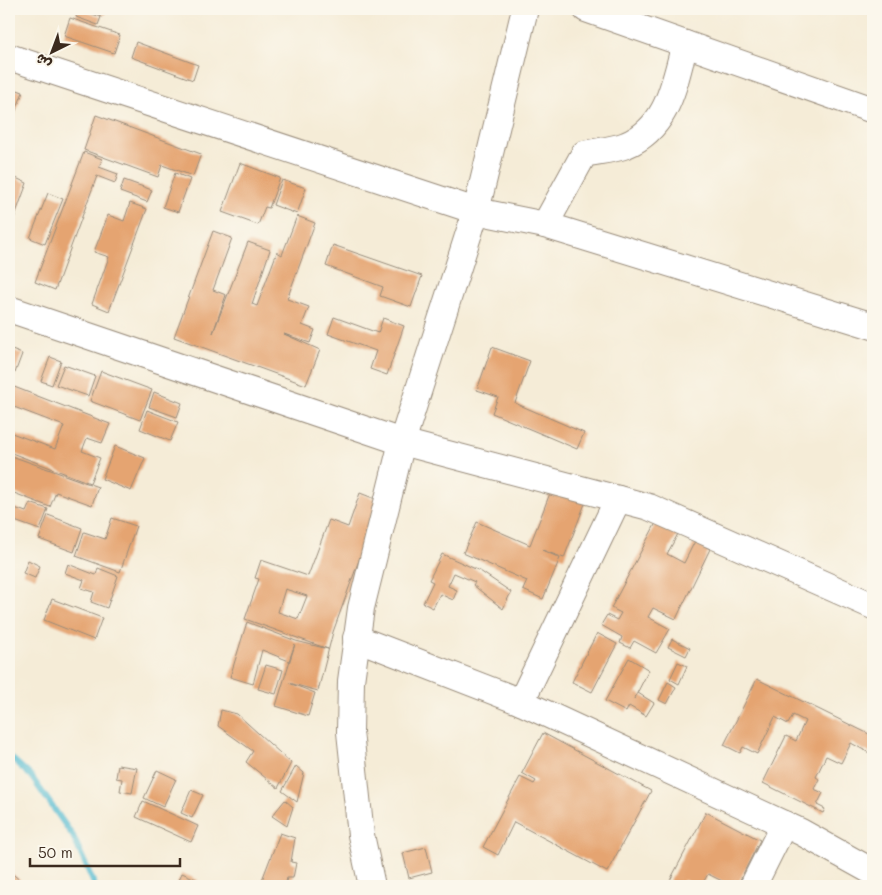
<svg xmlns="http://www.w3.org/2000/svg" width="882" height="895" viewBox="0 0 882 895" font-family="Mali,'Playpen Sans Arabic',sans-serif">
<style>
.lines{fill:none;stroke-linecap:round;stroke-linejoin:round}
.stream{stroke:#53bbd1;stroke-width:6}
.building{fill:#e5a471;fill-rule:evenodd}
.minor-casing{stroke:#988b7a;stroke-width:28}
.minor{stroke:#fff;stroke-width:26}
</style>
<rect width="100%" height="100%" fill="#fbf7ec"/>
<filter id="ink" filterUnits="userSpaceOnUse"><feTurbulence type="fractalNoise" baseFrequency=".02" numOctaves="2"/><feDisplacementMap in="SourceGraphic" scale="10" xChannelSelector="R" yChannelSelector="G"/><feConvolveMatrix kernelMatrix="1 2 1 2 8 2 1 2 1" color-interpolation-filters="sRGB"/></filter>
<filter id="wash" filterUnits="userSpaceOnUse"><feTurbulence type="fractalNoise" baseFrequency=".0096" numOctaves="4" result="noise"/><feDisplacementMap in="SourceGraphic" scale="20" xChannelSelector="R" yChannelSelector="G"/><feGaussianBlur stdDeviation="1.12" result="paint"/><feColorMatrix in="noise" values="0 0 0 0 0 0 0 0 0 0 0 0 0 0 0 0 0 1.4 0 .05"/><feComposite in="paint" operator="in"/></filter>
<g filter="url(#wash)">
<rect width="100%" height="100%" fill="#f5ecd7"/>
<g class="lines">
<path class="stream" d="M9,756l22,20 42,60 22,50"/>
</g>
<g id="blocks">
<g class="building">
<path d="M78,9l23,8 -3,8 -22,-8z"/>
<path d="M88,9h19l-3,6z"/>
<path d="M70,18l50,17 -6,18 -50,-17z"/>
<path d="M136,42l62,23 -5,15 -62,-23z"/>
<path d="M9,87l14,5 -14,37z"/>
<path d="M96,115l105,39 -8,22 -31,-11 -4,12 -74,-27z"/>
<path d="M84,152l18,7 -3,8 19,7 -3,9 -18,-7 -42,114 -20,-8z"/>
<path d="M240,163l40,15 -11,30 -4,-1 -7,18 -36,-13z"/>
<path d="M175,173l15,6 -12,33 -15,-5z"/>
<path d="M9,175l18,8 -18,49z"/>
<path d="M124,180l28,10 -5,12 -27,-10z"/>
<path d="M282,180l24,8 -9,26 -24,-9z"/>
<path d="M48,193l15,6 -18,45 -15,-6z"/>
<path d="M130,203l17,6 -38,102 -17,-7 17,-47 -15,-5 14,-37 16,6z"/>
<path d="M297,216l18,7 -28,76 22,8 -7,18 13,5 -5,13 -26,-9 36,16 -14,35 -132,-48 39,-106 19,7 -19,52 13,5 -13,38 35,-91 22,8 -18,54 5,2 20,-54 5,3z"/>
<path d="M333,245l89,31 -11,31 -31,-11 3,-9 -57,-21z"/>
<path d="M334,317l44,16 5,-15 21,8 -17,49 -17,-6 6,-18 -48,-17z"/>
<path d="M492,347l38,14 -15,42 69,30 -7,16 -85,-36 6,-16 -21,-7z"/>
<path d="M12,350l10,4 -7,19 -6,-3v-10z"/>
<path d="M50,357l11,4 -9,24 -11,-4z"/>
<path d="M64,365l31,11 -7,20 -32,-11z"/>
<path d="M101,371l51,19 -12,30 -50,-19z"/>
<path d="M9,385l101,39 -8,19 -15,-5 -5,13 18,7 -10,25 -81,-31v-20l46,17 9,-23 -50,-19 -5,13z"/>
<path d="M154,392l28,11 -5,14 -28,-10z"/>
<path d="M147,410l31,12 -8,19 -30,-12z"/>
<path d="M115,446l30,12 -14,33 -29,-12z"/>
<path d="M9,455l89,32 -6,18 -36,-13 -6,15 -41,-16z"/>
<path d="M552,488l34,13 -22,57 -22,-8 18,8 -17,41 -20,-9 4,-9 -64,-28 14,-31 53,23z"/>
<path d="M360,493l18,7 -13,34 3,1 -35,97 -15,59 -29,-8 26,10 -7,23 -32,-10 19,-62 -6,17 -27,-11 -9,34 -23,-7 17,-55 49,19 32,8 -83,-30 14,-40 -4,-1 6,-18 47,16 21,-56 19,7zM285,589l22,7 -9,23 -20,-7z"/>
<path d="M30,503l18,6 -8,21 -31,-11v-13l17,6z"/>
<path d="M48,515l34,13 -8,24 -35,-13z"/>
<path d="M112,518l24,8 -16,46 -44,-16 8,-24 21,7z"/>
<path d="M657,521l22,11 -12,22 17,9 11,-22 15,8 -34,70 -23,-11 -5,9 22,12 -14,24 -22,-12 -4,7 -10,-5 2,-6 -21,-12 6,-10 10,5 4,-7 -10,-5z"/>
<path d="M442,554l38,17 31,21 -8,17 -30,-24 2,-3 -21,-9 -6,13 9,4 -4,10 -13,-6 -7,14 -10,-5 10,-21 -4,-2z"/>
<path d="M28,560l12,6 -5,12 -12,-5z"/>
<path d="M68,564l28,11 2,-7 20,8 -11,32 -16,-6 3,-10 -13,-4 3,-8 -19,-7z"/>
<path d="M52,599l50,19 -8,22 -50,-20z"/>
<path d="M597,633l20,11 -25,48 -20,-10z"/>
<path d="M672,639l18,9 -4,8 -18,-9z"/>
<path d="M629,658l20,12 -15,29 4,-6 16,10 -8,13 -17,-10 -3,6 -21,-11z"/>
<path d="M678,662l9,4 -8,18 -9,-5z"/>
<path d="M266,665l17,5 -7,24 -18,-5z"/>
<path d="M757,679l116,57v19l-22,-12 -10,20 -15,-7 -10,21 3,2 -5,10 9,4 -6,12 8,4 -2,4 -60,-30 23,-47 10,5 9,-20 -12,-6 -5,9 -13,-7 -18,37 -14,-7 -3,6 -16,-8z"/>
<path d="M668,682l8,5 -9,17 -8,-4z"/>
<path d="M221,710l16,4 54,49 -13,25 -32,-26 7,-11 -35,-25z"/>
<path d="M543,733l108,58 -44,81 -93,-50 -16,33 -15,-8 37,-70 14,7 2,-3 -14,-8z"/>
<path d="M118,765l19,3 -5,25 -12,-2 2,-12 -6,-1z"/>
<path d="M296,766l8,7 -7,29 -15,-11z"/>
<path d="M157,770l19,9 -13,28 -19,-9z"/>
<path d="M191,790l12,5 -11,23 -11,-5z"/>
<path d="M285,800l8,7 -6,19 -15,-10z"/>
<path d="M143,801l55,25 -7,16 -55,-25z"/>
<path d="M706,812l54,28 -23,46h-5l-24,-12 -7,12h-5l-12,-6 -3,6h-14z"/>
<path d="M280,833l15,5 -4,24 5,1 -3,15h-6l-2,8 -23,-6z"/>
<path d="M426,847l6,25 -23,6 -6,-25z"/>
<path d="M9,871l18,15h-18z"/>
<path d="M182,873l16,7 -3,6h-19z"/>
</g>
</g>
</g>
<g filter="url(#ink)">
<use href="#blocks" fill-opacity="0" stroke="#988b7a" stroke-width="1"/>
<g class="lines">
<g class="minor-casing">
<g id="minor">
<path d="M586,9l287,101"/>
<path d="M9,57l467,154 69,14 328,101"/>
<path d="M545,225l39,-71c14,-3 29,-4 42,-9 43,-18 48,-62 59,-101"/>
<path d="M9,309l393,133 247,65 224,99"/>
<path d="M356,638l165,64 280,130 72,40"/>
<path d="M521,702l97,-203"/>
<path d="M372,886l-11,-51 -11,-103 1,-51 10,-73 41,-166 74,-231 49,-202"/>
<path d="M753,886l31,-62"/>
</g>
</g>
<use href="#minor" class="minor"/>
</g>
</g>
<rect width="882" height="895" fill="none" stroke="#fbf7ec" stroke-width="30"/>
<g transform="translate(52 52) rotate(222)" stroke="#fbf7ec" stroke-width="4" paint-order="stroke">
<path d="M0-4L9 19L0 12L-9 19Z" fill="#3b2a1e"/>
<text y="-8" font-size="14" font-weight="bold" text-anchor="middle" fill="#3b2a1e">ش</text>
</g>
<path d="M30 858v8h150v-8" fill="none" stroke="#3b2a1e" stroke-width="2.5"/>
<text x="38" y="858" font-size="15" fill="#3b2a1e" stroke="#fbf7ec" stroke-width="4" paint-order="stroke">50 m</text>
</svg>
